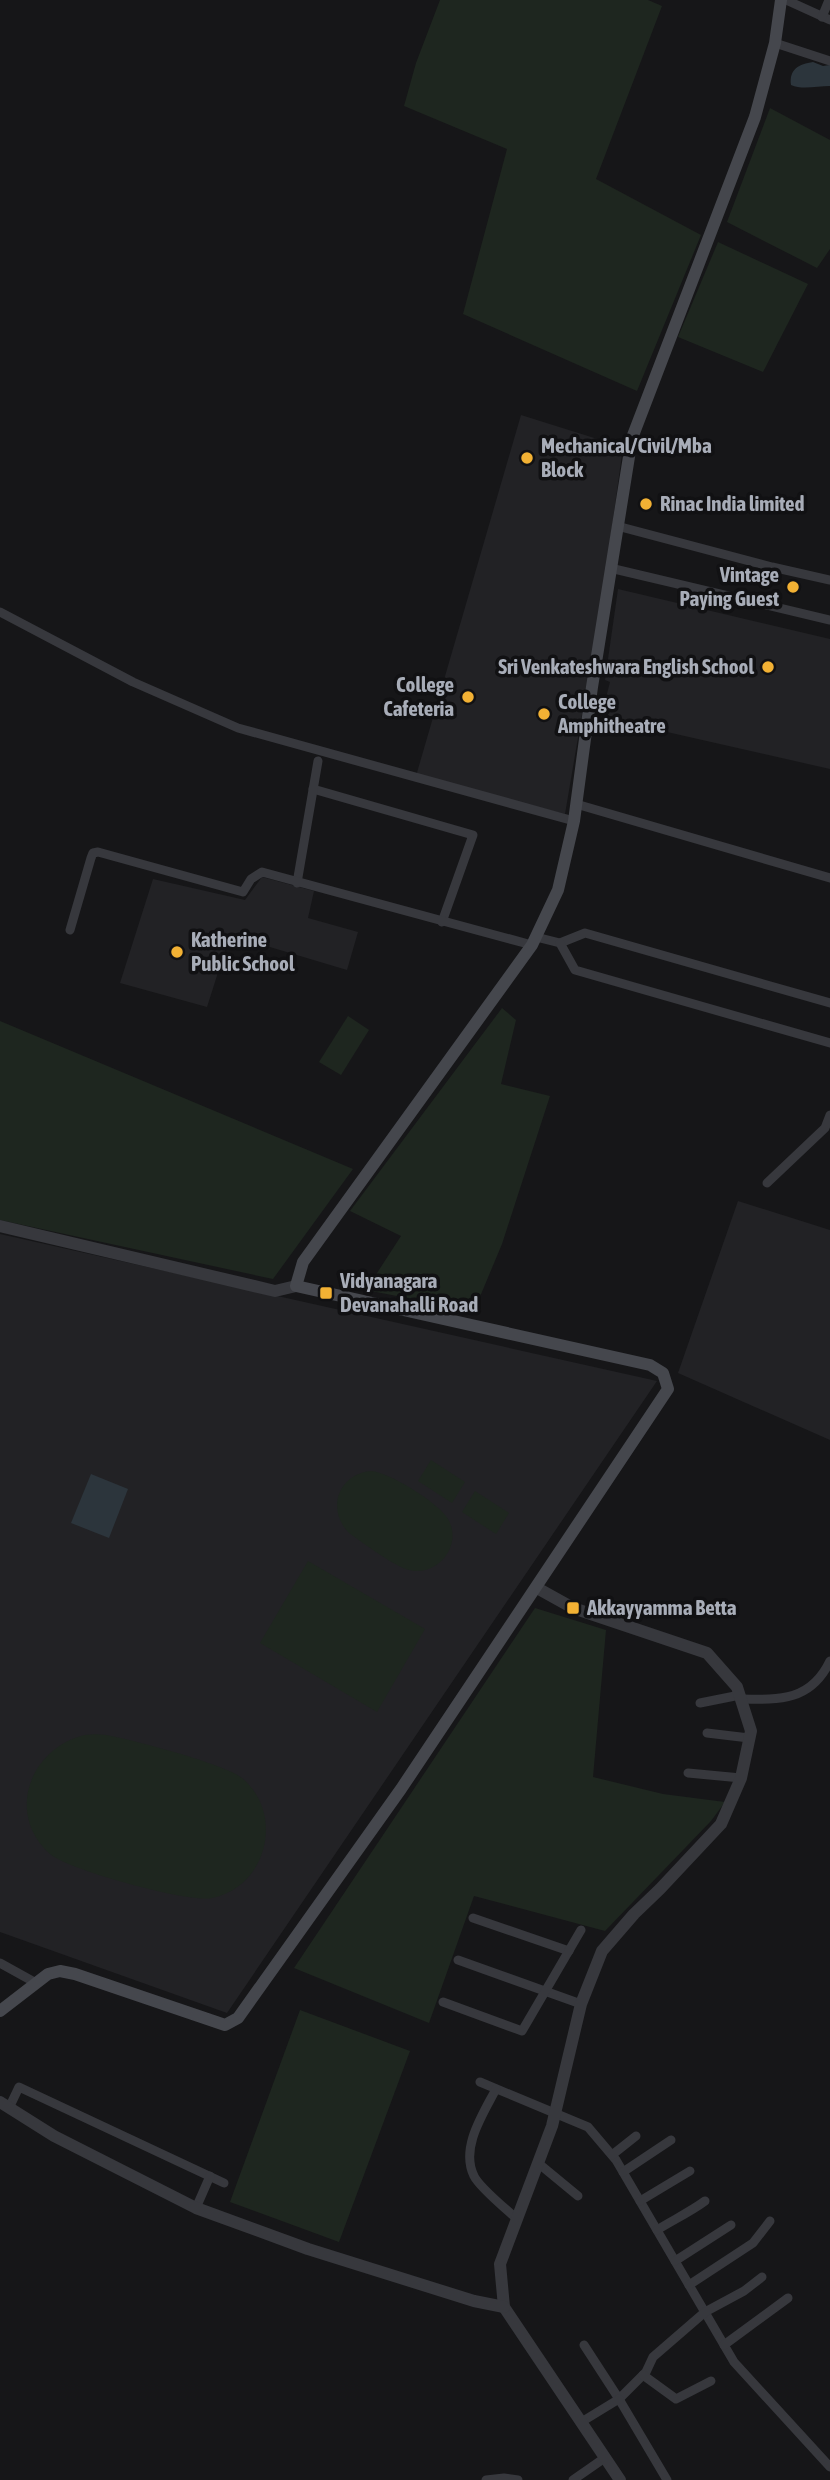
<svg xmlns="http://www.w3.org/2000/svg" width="830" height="2480" viewBox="0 0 830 2480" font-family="'Asap Condensed',sans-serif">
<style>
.built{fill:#222225}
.green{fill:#1e261f}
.water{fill:#2c353c}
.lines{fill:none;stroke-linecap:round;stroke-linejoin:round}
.minor{stroke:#37383d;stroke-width:9}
.tertiary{stroke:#37383d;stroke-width:12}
.secondary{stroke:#45474d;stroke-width:12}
.poi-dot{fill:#f2b134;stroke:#111113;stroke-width:2.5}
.labels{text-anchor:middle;stroke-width:7;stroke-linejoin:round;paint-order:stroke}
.poi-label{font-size:21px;font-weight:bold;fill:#a8adb8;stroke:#111113;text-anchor:start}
</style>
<rect width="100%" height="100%" fill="#161618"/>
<g class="built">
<path d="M521,415l102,32 -19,138 -39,229 -149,-38z"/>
<path d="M618,589l212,50v130l-229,-52 9,-35 -5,-2z"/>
<path d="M262,877l52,14 -6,27 50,14 -11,38 -117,-35 -23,72 -87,-24 33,-104 92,21z"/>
<path d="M738,1201l92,29v210l-152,-67z"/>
<path d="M0,1234l657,147 -430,632 -227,-81z"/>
</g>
<g class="green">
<path d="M440,0h208l14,6 -66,173 105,56 -64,156 -174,-77 44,-165 -103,-43 12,-43z"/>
<path d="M770,108l60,32v109l-13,19 -90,-46z"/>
<path d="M718,242l90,42 -45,88 -85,-35z"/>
<path d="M502,1008l14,12 -15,64 49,12 -48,148 -28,67 -108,-21 35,-54 -51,-25z"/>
<path d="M348,1016l21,14 -28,45 -22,-13z"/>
<path d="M0,1021l353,148 -80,110 -273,-59z"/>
<path d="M431,1460l34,22 -13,21 -34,-22z"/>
<path d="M371,1471c18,1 68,32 77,48 15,26 -10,58 -39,51 -15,-4 -46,-27 -60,-37 -23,-23 -11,-59 22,-62z"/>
<path d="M475,1491l34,22 -13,21 -34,-22z"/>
<path d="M308,1561l117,68 -48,83 -117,-69z"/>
<path d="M535,1608l71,22 -13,147 70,17 62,8 -14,19 -106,110 -131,-35 -45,127 -135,-55z"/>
<path d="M85,1735c7,-1 14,-1 21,0 24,4 119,29 136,43 43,36 25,109 -30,120 -24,5 -143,-28 -162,-44 -45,-40 -20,-106 35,-119z"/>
<path d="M300,2010l110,41 -71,191 -109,-40z"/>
</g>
<g class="water">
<path d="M813,62l10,4 7,-1v21c-13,0 -28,4 -39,-1 -2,-16 8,-21 22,-23z"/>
<path d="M91,1474l37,15 -19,49 -38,-15z"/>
</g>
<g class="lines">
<g class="minor">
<path d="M786,0l44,20"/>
<path d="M822,17l7,-17"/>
<path d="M775,43l55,18"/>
<path d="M617,526l155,41 58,13"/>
<path d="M610,568l220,52"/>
<path d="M0,612l133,70 105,46 336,93"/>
<path d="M313,789l160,46 -31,87"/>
<path d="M576,804l254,74"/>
<path d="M297,883l21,-122"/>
<path d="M70,930l21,-72 2,-5 5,-1 145,40 8,-13 11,-7 270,73"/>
<path d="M536,937l24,6 25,-10 245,70"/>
<path d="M560,943l15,27 255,73"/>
<path d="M767,1183l58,-55 5,-13"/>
<path d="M741,1699c39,1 70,2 89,-38"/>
<path d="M700,1703l40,-8"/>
<path d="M707,1733l42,5"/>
<path d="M688,1773l53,5"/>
<path d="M473,1918l96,33"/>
<path d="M458,1960l123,44"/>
<path d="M0,1963l36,20"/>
<path d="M443,2002l79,29 59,-101"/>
<path d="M480,2082l108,45 28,33 118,202 96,105"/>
<path d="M496,2089c-13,25 -36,59 -22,87 5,11 33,34 43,43"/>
<path d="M9,2108l10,-21 205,96"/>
<path d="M612,2155l24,-19"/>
<path d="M538,2163l40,33"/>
<path d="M623,2172l48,-32"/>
<path d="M640,2201l50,-30"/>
<path d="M196,2208l14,-32"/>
<path d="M657,2230c16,-10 33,-18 48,-29"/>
<path d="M675,2261l56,-36"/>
<path d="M689,2285l64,-42 17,-22"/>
<path d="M584,2345l35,54 27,-27 7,-15 52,-45 39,-21 18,-14"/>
<path d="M724,2345l64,-47"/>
<path d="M643,2375l33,24 35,-18"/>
<path d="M583,2421l36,-22 48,81"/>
<path d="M486,2480l18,-2 14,2"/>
<path d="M573,2480l33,-23"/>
</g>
<g class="tertiary">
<path d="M0,1226l275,65 21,-5"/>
<path d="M537,1588l36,20 134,45 30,34 14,44 -10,47 -20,46 -61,65 -26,25 -32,37 -21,53 -29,122 -52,138 4,43 116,173"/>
<path d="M0,2102l54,34 142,72 112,41 166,52 30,6"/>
</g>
<path class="secondary" d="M0,2011l48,-37 12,-3 15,3 150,51 13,-7 163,-229 267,-400 -5,-16 -13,-8 -354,-79 7,-24 229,-317 26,-55 16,-69 18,-134 40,-249 123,-321 20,-74 6,-43"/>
</g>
<g class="poi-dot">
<circle cx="527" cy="458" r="7"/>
<circle cx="646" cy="504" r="7"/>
<circle cx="793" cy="587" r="7"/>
<circle cx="768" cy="667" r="7"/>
<circle cx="468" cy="697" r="7"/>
<circle cx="544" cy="714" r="7"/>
<circle cx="177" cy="952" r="7"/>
<rect x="319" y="1286" width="14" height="14" rx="3.5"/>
<rect x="566" y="1601" width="14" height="14" rx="3.5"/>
</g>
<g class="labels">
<g class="poi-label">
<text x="541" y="453">Mechanical/Civil/Mba<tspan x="541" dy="24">Block</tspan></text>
<text x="660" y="511">Rinac India limited</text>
<text x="779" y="582" text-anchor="end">Vintage<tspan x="779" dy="24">Paying Guest</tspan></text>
<text x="754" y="674" text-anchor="end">Sri Venkateshwara English School</text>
<text x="454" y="692" text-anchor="end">College<tspan x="454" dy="24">Cafeteria</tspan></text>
<text x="558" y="709">College<tspan x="558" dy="24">Amphitheatre</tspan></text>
<text x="191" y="947">Katherine<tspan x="191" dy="24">Public School</tspan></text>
<text x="340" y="1288">Vidyanagara<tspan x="340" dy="24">Devanahalli Road</tspan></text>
<text x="587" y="1615">Akkayyamma Betta</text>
</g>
</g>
</svg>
